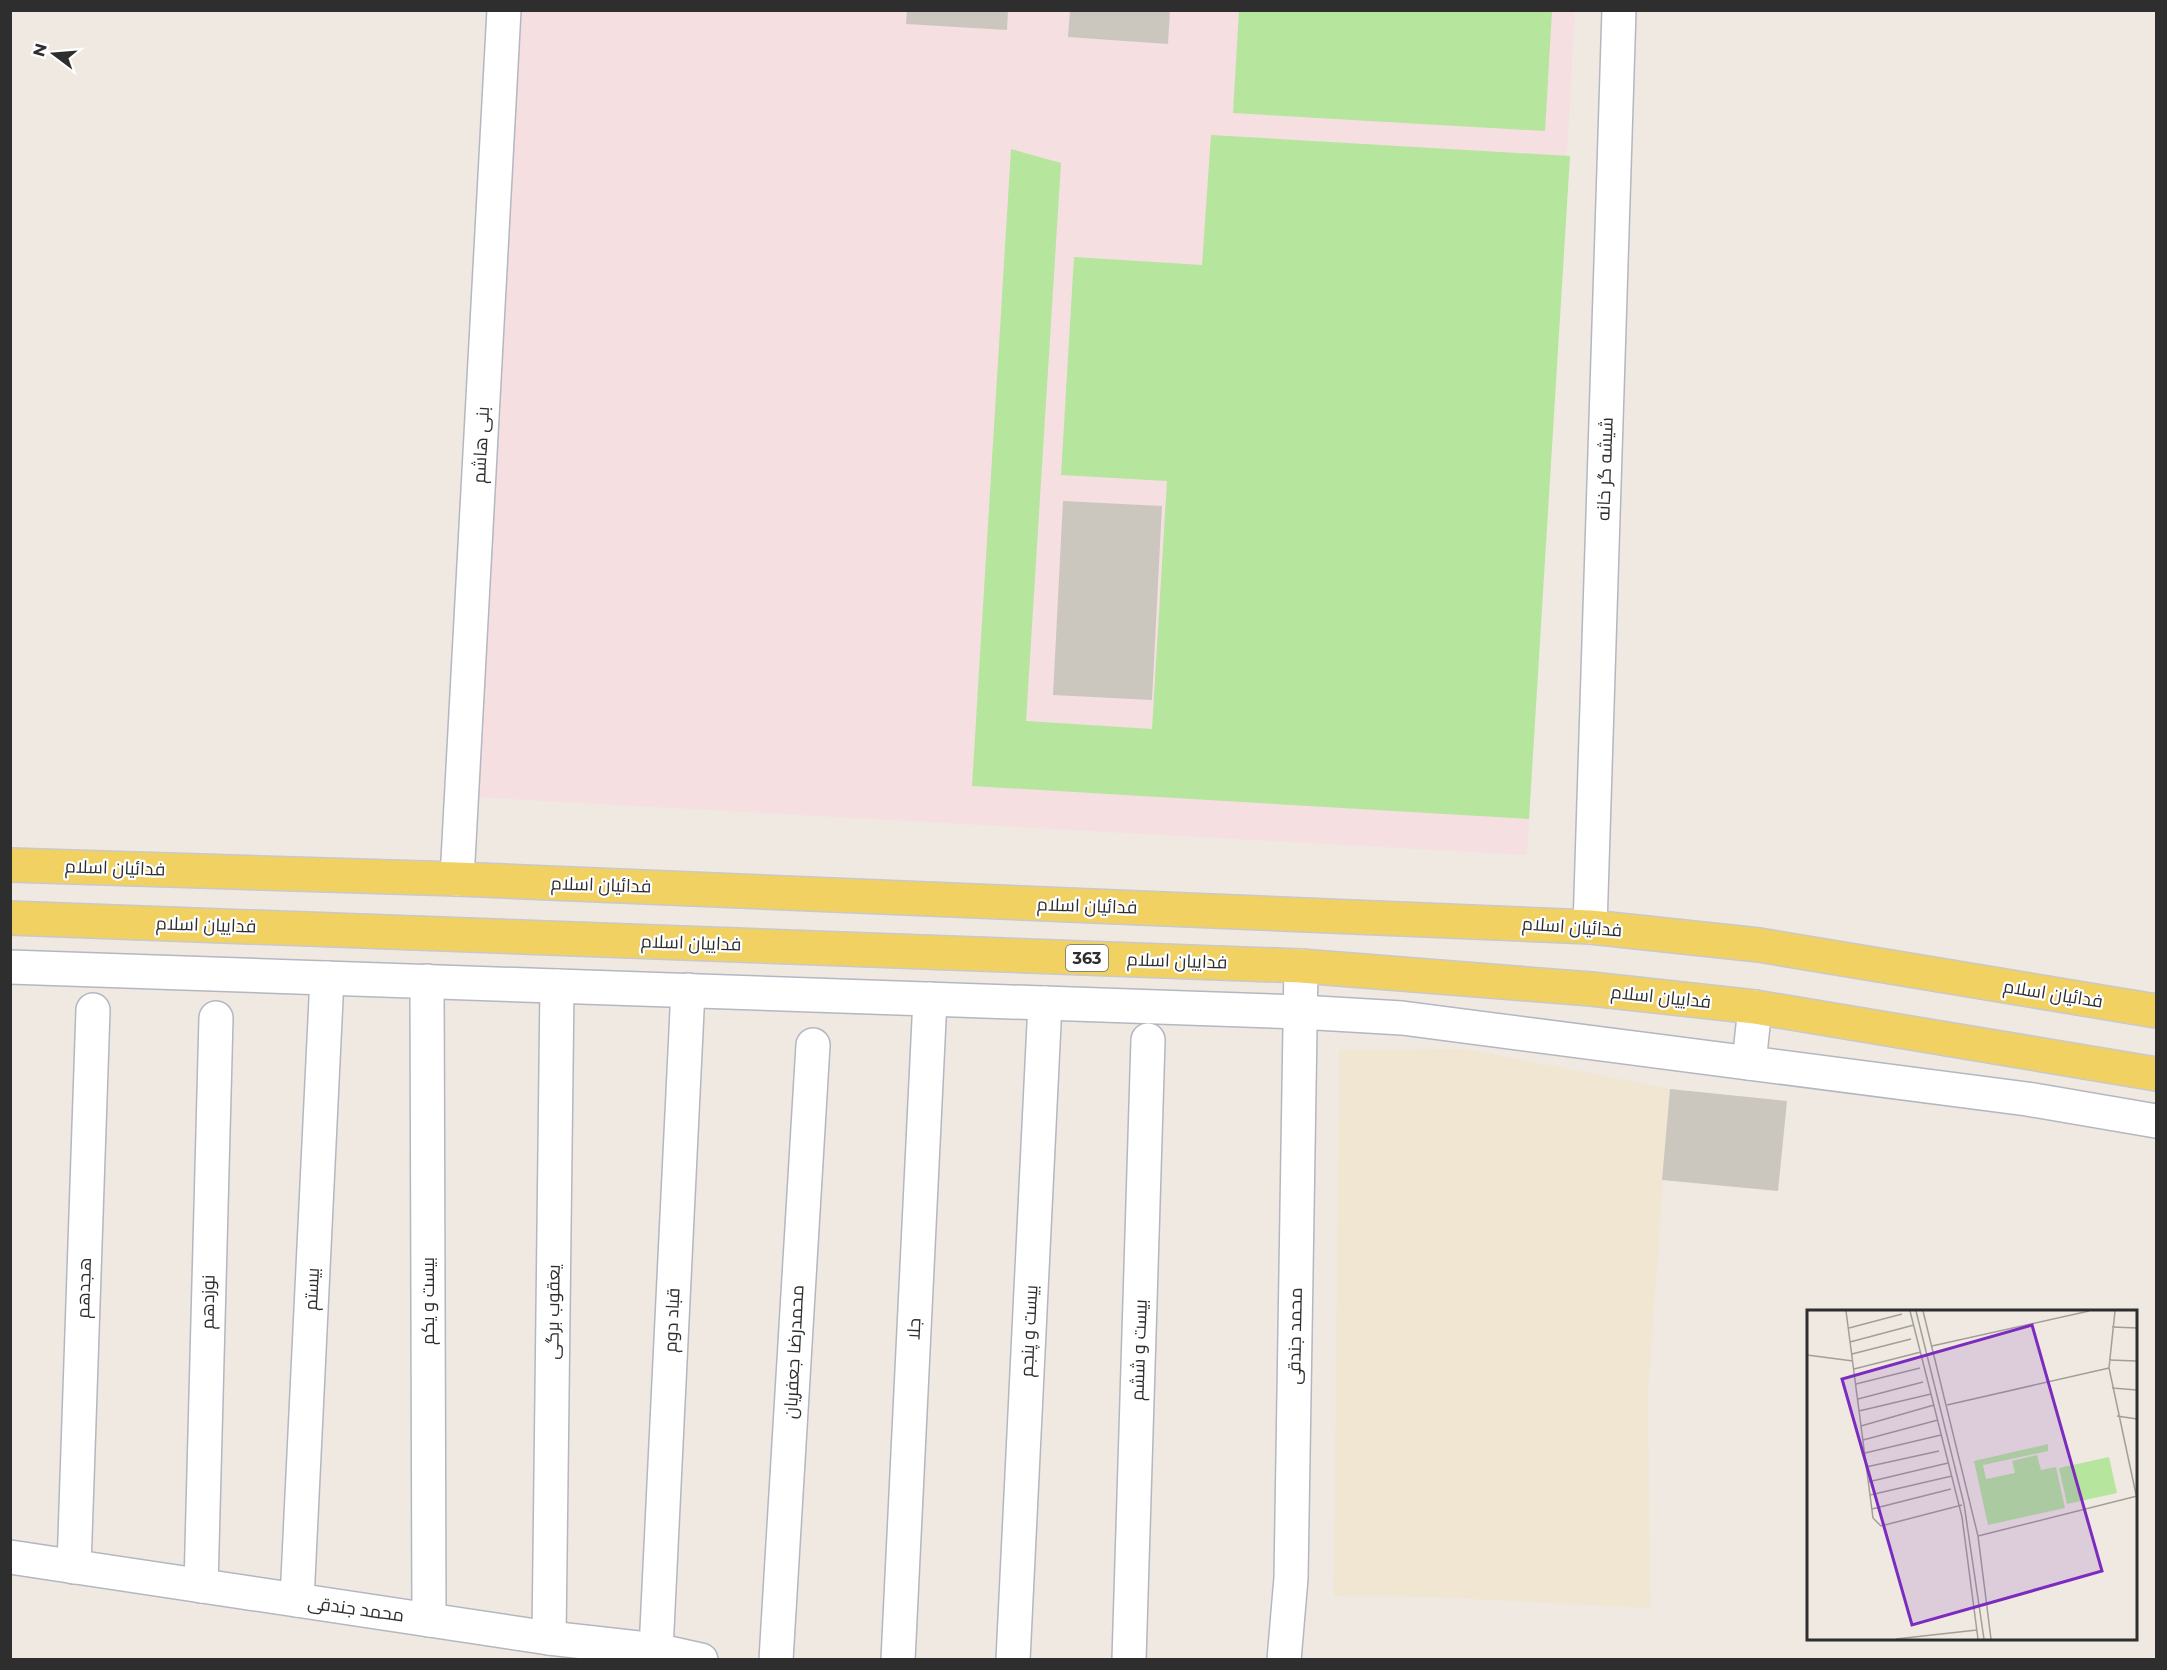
<svg xmlns="http://www.w3.org/2000/svg" width="2167" height="1670" viewBox="0 0 2167 1670" font-family="Montserrat,Cairo,sans-serif">
<style>
.education{fill:#f0e6d1}
.medical{fill:#f5dfe0}
.green{fill:#b6e59e}
.building{fill:#cbc7bf}
.lines{fill:none;stroke-linecap:round;stroke-linejoin:round}
.minor-casing{stroke:#b4b7c1;stroke-width:36}
.major-casing{stroke:#c9c9c9;stroke-width:36}
.minor{stroke:#fff;stroke-width:33}
.major{stroke:#f2d163;stroke-width:33}
.labels{text-anchor:middle;stroke-width:4.5;stroke-linejoin:round;paint-order:stroke}
.shield{fill:#fff;stroke:#6d6d6d;stroke-width:1.5}
.shield-label{font-size:16px;font-weight:bold;fill:#2e2e2e}
.street-label{font-size:18px;fill:#2e2e2e;stroke:#fff}
.inset-road{fill:none;stroke:#a29e99;stroke-width:1.5}
.view{fill:#7b2cbf;fill-opacity:0.15;stroke:#7b2cbf;stroke-width:3}
.inset-edge{fill:none;stroke:#2e2e2e;stroke-width:3}
</style>
<rect width="100%" height="100%" fill="#efe9e1"/>
<path class="education" d="M1466,1049l204,40 -22,300 2,219 -218,-11 -98,-1 5,-546z"/>
<path class="medical" d="M518,11h1057l-48,844 -1055,-58z"/>
<g class="green">
<path d="M1239,11h313l-7,120 -312,-18z"/>
<path d="M1211,135l359,21 -41,663 -557,-33 39,-637 50,14 -35,558 126,8 15,-248 -106,-6 13,-218 128,8z"/>
</g>
<g class="building">
<path d="M907,10h101l-1,20 -101,-6z"/>
<path d="M1070,10h100l-2,34 -100,-7z"/>
<path d="M1063,501l99,5 -10,194 -99,-5z"/>
<path d="M1670,1089l117,12 -9,90 -116,-11z"/>
</g>
<g class="lines">
<g class="minor-casing">
<g id="minor">
<path d="M457,879l47,-869"/>
<path d="M1590,927l29,-917"/>
<path d="M10,967l1290,45 102,6 625,81 129,22"/>
<path d="M427,981l2,639"/>
<path d="M1749,1063l6,-56"/>
<path d="M10,1557l539,81 107,12 45,10"/>
<path d="M74,1567l19,-557"/>
<path d="M201,1586l15,-568"/>
<path d="M297,1600l30,-622"/>
<path d="M549,1638l8,-652"/>
<path d="M656,1650l32,-660"/>
<path d="M776,1660l37,-615"/>
<path d="M898,1660l32,-661"/>
<path d="M1013,1660l32,-657"/>
<path d="M1129,1660l19,-620"/>
<path d="M1284,1660l7,-82 10,-612"/>
</g>
</g>
<g class="major-casing">
<g id="major">
<path d="M10,865l447,14 1133,48 169,18 397,66"/>
<path d="M10,918l1291,48 290,23 164,18 401,67"/>
</g>
</g>
<use href="#minor" class="minor"/>
<use href="#major" class="major"/>
</g>
<g class="labels">
<rect class="shield" x="1066" y="945" width="42" height="26" rx="4.5"/>
<g class="shield-label">
<text x="1087" y="964">363</text>
</g>
<g class="street-label">
<text transform="translate(481 445) rotate(-87)" y="6">بنی هاشم</text>
<text transform="translate(1605 469) rotate(-88)" y="6">شیشه گر خانه</text>
<text transform="translate(115 868) rotate(2)" y="6">فدائیان اسلام</text>
<text transform="translate(601 885) rotate(2)" y="6">فدائیان اسلام</text>
<text transform="translate(1087 906) rotate(2)" y="6">فدائیان اسلام</text>
<text transform="translate(206 925) rotate(2)" y="6">فداییان اسلام</text>
<text transform="translate(1572 927) rotate(4)" y="6">فدائیان اسلام</text>
<text transform="translate(691 943) rotate(2)" y="6">فداییان اسلام</text>
<text transform="translate(1177 961) rotate(2)" y="6">فداییان اسلام</text>
<text transform="translate(2053 994) rotate(9)" y="6">فدائیان اسلام</text>
<text transform="translate(1661 997) rotate(6)" y="6">فداییان اسلام</text>
<text transform="translate(84 1288) rotate(-88)" y="6">هجدهم</text>
<text transform="translate(312 1289) rotate(-87)" y="6">بیستم</text>
<text transform="translate(428 1301) rotate(-90)" y="6">بیست و یکم</text>
<text transform="translate(208 1302) rotate(-89)" y="6">نوزدهم</text>
<text transform="translate(553 1312) rotate(-89)" y="6">یعقوب برگی</text>
<text transform="translate(672 1320) rotate(-87)" y="6">قباد دوم</text>
<text transform="translate(914 1329) rotate(-87)" y="6">جلا</text>
<text transform="translate(1029 1331) rotate(-87)" y="6">بیست و پنجم</text>
<text transform="translate(1295 1336) rotate(-89)" y="6">محمد جندقی</text>
<text transform="translate(1139 1350) rotate(-88)" y="6">بیست و ششم</text>
<text transform="translate(794 1352) rotate(-87)" y="6">محمدرضا جعفریان</text>
<text transform="translate(356 1609) rotate(8)" y="6">محمد جندقی</text>
</g>
</g>
<g transform="translate(1807 1310)">
<rect width="330" height="330" fill="#efe9e1"/>
<path d="M241,134v7l-65,14 3,14 29,-6 -3,-12 25,-6 4,15 15,-3 9,41 -77,17 -14,-64zM302,147l8,36 -50,11 -8,-36z" fill="#b6e59e"/>
<path class="inset-road" d="M39,1l27,207 8,8 81,-21M103,1l52,206 16,122M109,1l48,193 20,135M116,1l55,225 13,103M308,1l-6,57 28,131M305,17l25,1M42,18l53,-14M43,32l64,-17M125,36l157,-35M45,44l59,-15M0,45l46,6M302,50l28,1M47,59l67,-17M49,74l64,-16M305,78l25,2M51,89l65,-17M140,95l162,-37M52,101l72,-17M310,106l20,3M54,116l73,-21M56,130l75,-20M58,143l76,-18M59,157l73,-16M61,172l80,-19M63,185l82,-19M65,199l79,-20M171,226l159,-40M89,329l81,-9"/>
<path class="view" d="M225,15l70,246 -190,54 -70,-246z"/>
<rect width="330" height="330" class="inset-edge"/>
</g>
<rect width="2167" height="1670" fill="none" stroke="#2e2e2e" stroke-width="24"/>
<g transform="translate(54 54) rotate(286)" stroke="#ffffff" stroke-width="4.5" paint-order="stroke">
<path d="M0-4.5L10 22L0 15L-10 22Z" fill="#2e2e2e"/>
<text y="-9" font-size="16" font-weight="bold" text-anchor="middle" fill="#2e2e2e">N</text>
</g>
</svg>
